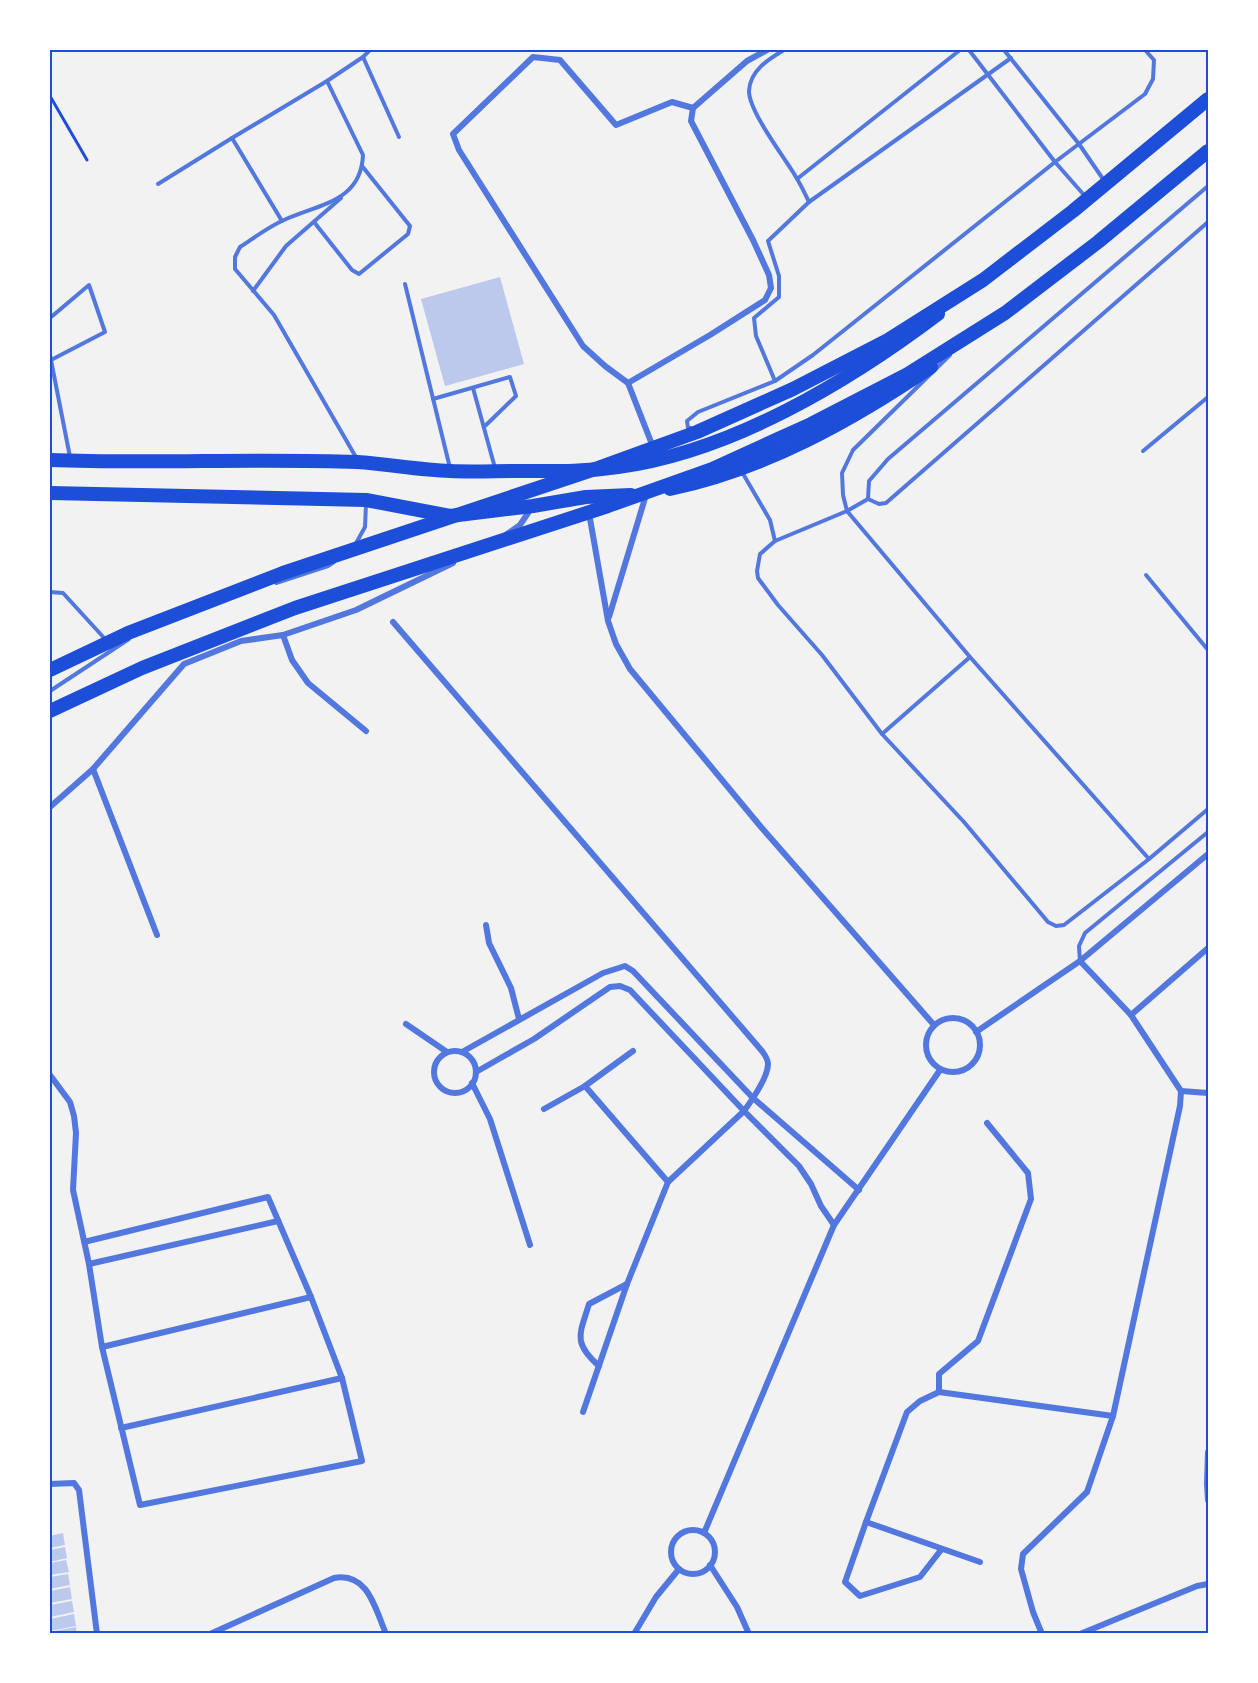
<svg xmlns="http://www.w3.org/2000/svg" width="1258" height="1683" viewBox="0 0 1258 1683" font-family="Rubik,sans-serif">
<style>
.building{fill:#bdc9ec}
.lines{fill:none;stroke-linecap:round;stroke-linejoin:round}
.path{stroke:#1d4ed8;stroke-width:3}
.service{stroke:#5277de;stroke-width:4}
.minor{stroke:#5277de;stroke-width:6}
.trunk{stroke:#1d4ed8;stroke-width:14}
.motorway{stroke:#1d4ed8;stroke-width:14}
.neatline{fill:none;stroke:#1d4ed8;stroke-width:2}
</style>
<rect width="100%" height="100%" fill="#f2f2f2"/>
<g class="building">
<path d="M500,277l24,87 -79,22 -24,-87z"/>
<path d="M63,1533l2,12 -15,3v-12z"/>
<path d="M65,1547l2,11 -17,4v-12z"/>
<path d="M66,1560l3,12 -19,3v-12z"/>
<path d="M68,1574l2,11 -20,4v-12z"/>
<path d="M70,1587l2,12 -22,4v-12z"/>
<path d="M72,1601l2,11 -24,5v-12z"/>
<path d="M74,1614l2,12 -26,5v-12z"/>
<path d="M76,1627l1,7h-27v-2z"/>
</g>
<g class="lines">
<path class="path" d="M50,96l37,64"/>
<g class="service">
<path d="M784,50c-15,9 -34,20 -35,41 0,21 36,67 47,86 5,8 9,17 13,25"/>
<path d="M969,50l86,112 29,33"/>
<path d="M1004,50l75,94 24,35"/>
<path d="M363,57l36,80"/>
<path d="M327,81l36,74c-2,47 -44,49 -79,65 -16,7 -30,18 -44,27l-5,10v12l39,46 83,144"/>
<path d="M232,138l95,-57 36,-24 7,-7"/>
<path d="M797,179l163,-129"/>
<path d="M158,184l74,-46 50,83"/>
<path d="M1208,186l-320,273 -19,22 -1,18 11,5 7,-1 322,-281"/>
<path d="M314,222l38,48 7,4 49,-40 2,-8 -48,-60"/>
<path d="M405,284l45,184"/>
<path d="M253,291l33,-45 55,-48"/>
<path d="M50,318l39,-33 16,47 -54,28"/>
<path d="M50,355l20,102"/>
<path d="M775,381l-19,-45 -2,-18 25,-21v-21l-11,-35 41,-39 202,-144"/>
<path d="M473,388l22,80"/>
<path d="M433,399l77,-22 6,19 -32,31"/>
<path d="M691,428h-3l-1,-7 11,-9 77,-31 38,-26 242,-193 90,-68 8,-15 1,-19 -9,-10"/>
<path d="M1143,451l65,-54"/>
<path d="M742,472l28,48 5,21"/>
<path d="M868,499l-21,12 -72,30 -15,13 -3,17 1,7 20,27 44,50 60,79 82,88 84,100 8,4 8,-1 85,-66 -179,-202 -123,-146 -4,-16 -1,-22 11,-23 97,-95"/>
<path d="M355,545l10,-18 1,-23"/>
<path d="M1146,575l62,75"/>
<path d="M276,583l52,-17 6,-4"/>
<path d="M50,592l13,1 43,47"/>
<path d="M50,691l79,-52"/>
<path d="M882,734l88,-77"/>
<path d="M1149,859l59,-50"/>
<path d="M1080,961l-1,-15 6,-13 123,-101"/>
</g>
<g class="minor">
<path d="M628,383l-23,-17 -22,-20 -124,-196 -6,-16 80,-77 27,3 56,65 56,-23 21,6"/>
<path d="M628,383l82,-48 55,-35 6,-12 -2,-13 -16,-35 -62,-119 2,-13 54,-47 20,-11"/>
<path d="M628,383l25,64"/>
<path d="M589,513l19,108 8,23 14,25 131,158 173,198"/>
<path d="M507,534l13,-9 12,-18"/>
<path d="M609,617l37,-122"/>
<path d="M393,622l369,429c3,4 6,8 6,13 0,13 -16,36 -24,47l-76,71 -41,102 -44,128"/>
<path d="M283,635l9,25 16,23 58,48"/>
<path d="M93,769l64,166"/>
<path d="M50,807l43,-38 91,-105 57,-23 42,-6 73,-25 97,-47"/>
<path d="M486,925l3,18 22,45 8,31"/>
<path d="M1080,961l128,-107"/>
<path d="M1131,1015l77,-67"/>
<circle cx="953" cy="1045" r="27"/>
<path d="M406,1024l41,28"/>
<path d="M976,1032l104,-71 51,54 50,76 -1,15 -67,310 -26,76 -64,62 -2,15 12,43 9,22"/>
<circle cx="455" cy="1072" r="21"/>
<path d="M462,1052l141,-79 22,-7 8,5 120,127 106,92"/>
<path d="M476,1072l58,-33 76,-52 10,-1 10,4 114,121 55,55 12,18 10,22 13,19"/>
<path d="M50,1075l20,27 4,14 2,17 -3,57 16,74 13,83 38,158 222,-44 -20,-83 -31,-81 -43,-100 -184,45"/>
<path d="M472,1083l18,36 40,126"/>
<path d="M585,1086l48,-35"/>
<path d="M1181,1091l27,2"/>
<path d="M544,1109l41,-23 83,96"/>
<path d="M89,1264l189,-43"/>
<path d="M102,1347l209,-50"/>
<path d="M599,1366c-27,-24 -19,-32 -10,-62l38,-20"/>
<path d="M939,1392v-18l39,-33 53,-142 -3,-26 -41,-50"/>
<path d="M121,1428l221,-50"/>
<path d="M1208,1452l-1,32 1,16"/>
<path d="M50,1484l24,-1 5,7 18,144"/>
<path d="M866,1522l114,40"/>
<circle cx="693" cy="1552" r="22"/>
<path d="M704,1533l130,-308 106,-155"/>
<path d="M941,1550l-21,27 -60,19 -15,-14 21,-60 41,-110 13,-11 19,-9 174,24"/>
<path d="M710,1565l27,42 12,27"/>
<path d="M210,1634l124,-56c34,-6 41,30 52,56"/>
<path d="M634,1634l22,-37 23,-28"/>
<path d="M1080,1634l117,-48 11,-2"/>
</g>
<g class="trunk">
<path d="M50,460c102,4 205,-2 307,2 31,2 62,8 93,9 22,1 44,0 65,0 34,0 69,1 103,-4 113,-15 230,-85 320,-153"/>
<path d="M670,489c95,-20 181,-68 261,-122"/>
<path d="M50,493l316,7 84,16 83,-10 53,-9 45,-2"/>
</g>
<g class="motorway">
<path d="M50,670l78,-37 155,-60 312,-104 102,-37 96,-43 95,-49 95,-60 90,-69 135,-112"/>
<path d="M50,711l92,-43 153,-60 313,-102 104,-37 99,-45 97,-50 97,-61 93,-71 110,-91"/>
</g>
</g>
<rect width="1258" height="1683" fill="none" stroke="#ffffff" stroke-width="102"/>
<rect x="51" y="51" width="1156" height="1581" class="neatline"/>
</svg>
